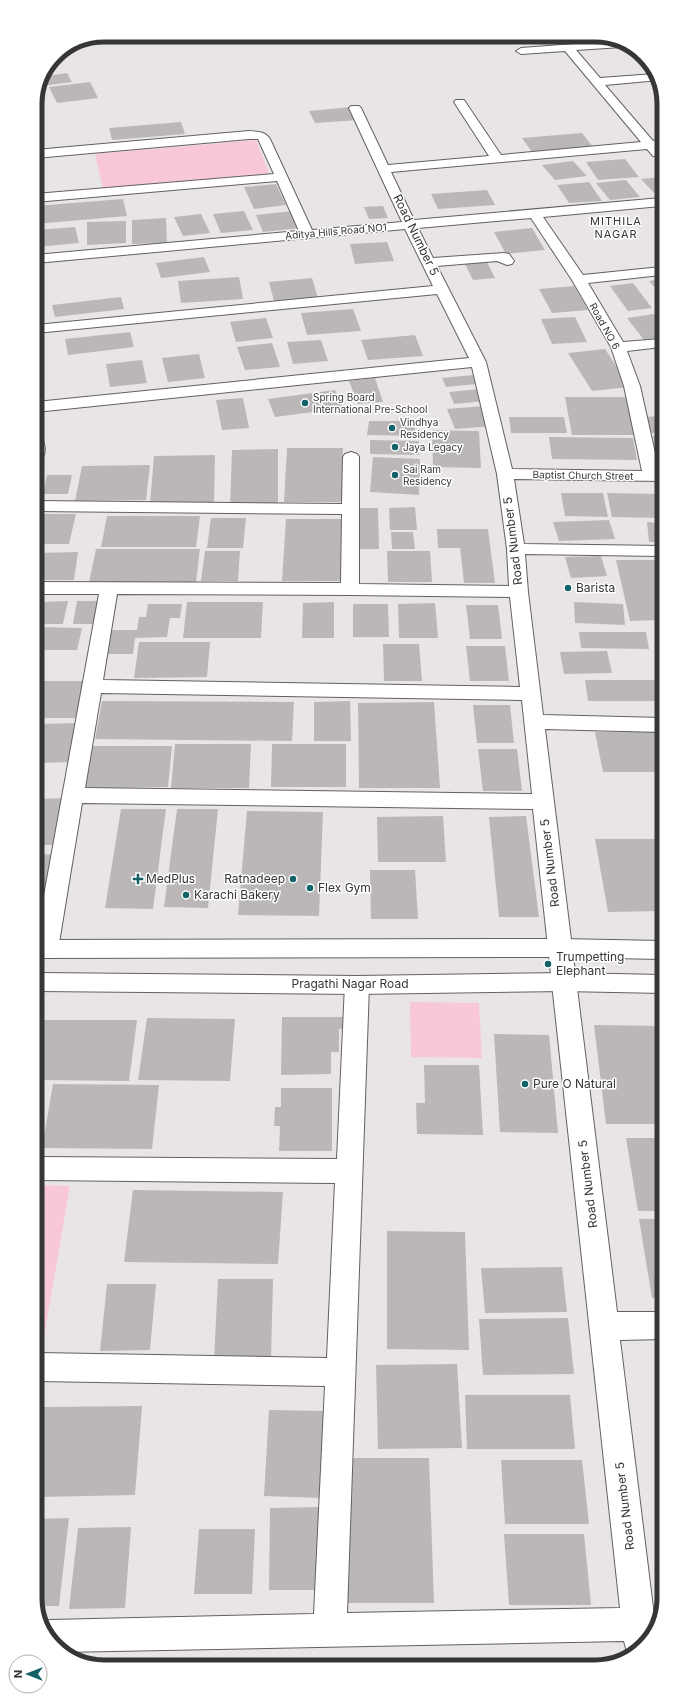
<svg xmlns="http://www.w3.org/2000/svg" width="699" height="1702" viewBox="0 0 699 1702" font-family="Inter,sans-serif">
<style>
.green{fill:#f8c8d9}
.building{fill:#bbb7b8}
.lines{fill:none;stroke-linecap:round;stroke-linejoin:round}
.minor-casing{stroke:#646062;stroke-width:2}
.major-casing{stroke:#646062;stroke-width:2}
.minor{fill:#fff;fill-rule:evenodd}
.major{fill:#fff;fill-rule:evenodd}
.poi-dot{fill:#126268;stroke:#fff;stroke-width:1.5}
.labels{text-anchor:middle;stroke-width:3;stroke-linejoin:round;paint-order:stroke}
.far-street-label{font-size:10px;fill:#373636;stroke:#fff}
.far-poi-label{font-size:10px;fill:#373636;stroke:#fff;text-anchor:start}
.far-neighbourhood-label{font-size:11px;letter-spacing:1px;fill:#373636;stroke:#fff}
.street-label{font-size:12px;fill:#373636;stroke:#fff}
.poi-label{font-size:12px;fill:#373636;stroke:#fff;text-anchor:start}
.rim{fill:none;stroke:#373636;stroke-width:5}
</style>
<rect width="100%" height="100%" fill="#e9e5e6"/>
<g class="green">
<path d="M256,140l14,35 -167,14 -8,-35z"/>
<path d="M410,1002l69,1 3,55 -71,-1z"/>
<path d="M38,1185l32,1 -29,168h-3z"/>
</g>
<g class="building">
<path d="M67,73l5,9 -31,4 5,-10z"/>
<path d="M90,82l8,16 -41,5 -8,-16z"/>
<path d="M352,107l7,13 -44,3 -6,-12z"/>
<path d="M181,122l4,12 -73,6 -3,-12z"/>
<path d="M582,133l11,14 -61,5 -10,-14z"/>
<path d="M625,159l14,18 -41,3 -12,-18z"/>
<path d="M573,161l14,15 -32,4 -13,-15z"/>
<path d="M661,177v16h-7l-13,-14z"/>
<path d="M626,180l14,17 -30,3 -14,-17z"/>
<path d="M589,182l13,19 -33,2 -12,-18z"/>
<path d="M276,184l10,21 -32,4 -10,-22z"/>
<path d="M487,190l8,15 -57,4 -7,-15z"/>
<path d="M123,199l4,17 -92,8v-18z"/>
<path d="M383,206l5,12 -19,1 -5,-12z"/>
<path d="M244,211l9,19 -32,3 -8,-19z"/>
<path d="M293,211l8,17 -38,4 -7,-17z"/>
<path d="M201,214l9,19 -27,3 -9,-19z"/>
<path d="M166,218l1,25 -35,1v-24z"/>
<path d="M126,221v22l-39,2v-23z"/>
<path d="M75,227l4,16 -43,4 -1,-17z"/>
<path d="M532,228l13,22 -39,4 -12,-22z"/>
<path d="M387,242l7,19 -39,3 -5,-20z"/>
<path d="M204,257l6,15 -49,6 -5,-15z"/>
<path d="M486,260l9,18 -22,2 -9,-18z"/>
<path d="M239,277l4,22 -62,4 -3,-22z"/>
<path d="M312,278l6,20 -44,3 -5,-19z"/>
<path d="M661,279v16l-12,-14z"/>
<path d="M633,283l19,25 -24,3 -18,-25z"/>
<path d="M574,286l14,24 -36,3 -13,-24z"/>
<path d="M121,297l3,12 -69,8 -3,-12z"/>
<path d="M353,309l8,22 -54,4 -6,-22z"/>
<path d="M654,314l7,9v14l-17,3 -17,-22z"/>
<path d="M575,317l12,25 -35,2 -11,-25z"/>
<path d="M266,318l7,20 -37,4 -6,-20z"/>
<path d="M130,332l4,15 -66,8 -3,-16z"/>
<path d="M415,335l8,21 -55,4 -7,-20z"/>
<path d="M321,340l7,21 -35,3 -6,-22z"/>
<path d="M272,343l8,24 -35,3 -8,-23z"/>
<path d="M605,349l25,38 -38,4 -24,-38z"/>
<path d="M199,354l6,24 -37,4 -6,-24z"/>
<path d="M142,360l5,23 -37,4 -4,-23z"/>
<path d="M473,375l4,9 -31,3 -4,-9z"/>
<path d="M375,378l8,24 -25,2 -9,-23z"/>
<path d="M480,389l6,12 -32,3 -5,-12z"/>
<path d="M335,390l8,18 -68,9 -7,-18z"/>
<path d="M565,397h64l9,38h-66z"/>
<path d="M243,398l6,30 -27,2 -6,-30z"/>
<path d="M484,406l9,20 -38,3 -8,-20z"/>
<path d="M661,416v17h-13l-4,-16z"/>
<path d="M509,417h55l3,16h-56z"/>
<path d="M369,421h46v15l-48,-1z"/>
<path d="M432,430l47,1 2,37 -48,-1z"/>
<path d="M653,436h8v27h-2z"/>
<path d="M549,437l84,1 4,22 -85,-1z"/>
<path d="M370,440l49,1v14l-49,-1z"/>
<path d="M287,448h56l-1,54h-58z"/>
<path d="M278,449v57l-48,1 2,-57z"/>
<path d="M215,455l-1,48 -64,1 4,-48z"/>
<path d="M373,457l47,2 -1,36 -49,-3z"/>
<path d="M150,465l-4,35 -71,1 7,-35z"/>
<path d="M47,475h25l-4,19h-25z"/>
<path d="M561,493h42l5,24 -43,-1z"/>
<path d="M607,493l54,1v24l-49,-1z"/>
<path d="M415,507l2,23h-27l-1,-22z"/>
<path d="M354,508h24l1,41h-25z"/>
<path d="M37,514h39l-7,30h-33z"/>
<path d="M107,516h93l-4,31h-95z"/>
<path d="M211,518h35l-3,30h-36z"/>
<path d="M286,519h61v62h-65z"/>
<path d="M609,520l6,19 -56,2 -6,-19z"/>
<path d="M647,522l14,1 1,19h-13z"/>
<path d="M437,529h51l7,54h-31l-4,-35h-22z"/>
<path d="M391,532h22l2,17h-23z"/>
<path d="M96,549h104l-4,33h-107z"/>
<path d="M205,551h35l-2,30h-37z"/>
<path d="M387,551h43l2,31h-44z"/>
<path d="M78,552l-4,28h-38v-27z"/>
<path d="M601,556l6,20 -36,2 -6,-21z"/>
<path d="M616,560h42l4,15v45l-32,1z"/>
<path d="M68,601l-5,23h-26l5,-22z"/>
<path d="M77,601h28l-5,23h-27z"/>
<path d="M187,602h76l-2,36h-78z"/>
<path d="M334,602v36h-32l1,-35z"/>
<path d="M574,602l49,2 2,21 -50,-2z"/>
<path d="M435,603l3,35h-39l-1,-34z"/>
<path d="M148,604h34l-2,14h-10l-3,19 -32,1 -2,16h-33l4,-24h33l2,-13h7z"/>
<path d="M353,604h35l1,33h-36z"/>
<path d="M466,605h32l4,34h-32z"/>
<path d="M36,627l46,1 -5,22h-41z"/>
<path d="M579,632h67l3,17 -68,-1z"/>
<path d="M139,642h71l-3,35 -73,1z"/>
<path d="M383,644h36l3,37h-38z"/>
<path d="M466,646h39l4,35h-39z"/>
<path d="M607,651l5,22 -48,1 -4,-22z"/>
<path d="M36,652h8l-5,24h-3z"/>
<path d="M585,680h77v21h-74z"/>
<path d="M36,681h53l-6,37h-46z"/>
<path d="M102,701l192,1 -2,39 -197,-2z"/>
<path d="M350,701l1,40h-37v-39z"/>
<path d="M434,702l6,86h-81l-1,-85z"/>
<path d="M473,705h37l4,38h-37z"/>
<path d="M81,723l-7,39 -37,1v-39z"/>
<path d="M595,732h67v40h-59z"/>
<path d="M175,744h76l-2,44h-78z"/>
<path d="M272,744h74v43h-75z"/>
<path d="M88,746h84l-4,41 -87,1z"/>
<path d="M478,749h39l5,42h-39z"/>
<path d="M70,798l-8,47h-25v-46z"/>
<path d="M121,809h45l-13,100 -48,-1z"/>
<path d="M177,809h41l-10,99 -44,-1z"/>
<path d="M247,811l76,1 -4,104 -81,-1z"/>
<path d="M443,816l3,46h-68l-1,-45z"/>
<path d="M526,816l13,101h-40l-10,-100z"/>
<path d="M595,839h67v72l-54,1z"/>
<path d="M37,854l23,1 -13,64h-10z"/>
<path d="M370,870h45l3,49h-47z"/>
<path d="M282,1017h63l1,12h-7v23h-8v22l-50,1z"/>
<path d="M147,1018l88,1 -5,62 -92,-1z"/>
<path d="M37,1020h100l-8,61 -92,-1z"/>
<path d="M594,1025l69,1v98h-57z"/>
<path d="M494,1034l55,1 9,98 -58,-1z"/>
<path d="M424,1065h55l4,70 -66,-1 -1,-31h9z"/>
<path d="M53,1084l106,1 -7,64 -110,-1z"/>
<path d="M281,1088h51v63h-53l1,-25h-6l1,-19h6z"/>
<path d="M626,1138h37v73h-25z"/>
<path d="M133,1190l150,2 -5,72 -154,-2z"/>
<path d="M639,1219h24v79h-11z"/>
<path d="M387,1231l78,1 4,118 -82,-1z"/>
<path d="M562,1267l5,45 -82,1 -4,-45z"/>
<path d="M218,1279h55l-2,80 -57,1z"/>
<path d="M107,1284h49l-6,66 -50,1z"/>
<path d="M568,1318l6,56 -91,1 -4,-56z"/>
<path d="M457,1364l5,84 -84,1 -2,-84z"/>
<path d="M465,1395h105l5,54h-108z"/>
<path d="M142,1406l-7,89 -97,2v-90z"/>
<path d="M269,1410l56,1 -3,87 -58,-2z"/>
<path d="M348,1458h81l5,145h-86z"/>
<path d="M501,1460h81l7,64h-84z"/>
<path d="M321,1507l-1,83h-51l1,-82z"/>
<path d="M69,1518l-10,88h-20l-1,-87z"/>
<path d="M131,1527l-6,81 -56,1 9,-81z"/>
<path d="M199,1529h56l-3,65h-58z"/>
<path d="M504,1534h80l7,71h-82z"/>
</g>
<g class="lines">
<g class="minor-casing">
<g id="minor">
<path d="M616,41l11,4 -5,2 -46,3 24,28 55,-4 4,6 -54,5 48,56 8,-1v8h-2l2,8h-8l-6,-7 -256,23 23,48 247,-22v8l-118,11 40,58 78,-8v8l-73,8 35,59 38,-3v8l-34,4 13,35 19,85h2v10l-147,-2 10,65 138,2 -1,10 -136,-2 3,38 15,123 119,3v14l-117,-3 72,583h46v27l-43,1 35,284 -5,16 -22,16 -4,-15 -563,11 -20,-29 9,-3 264,-6 11,-228 -287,-5v-28l289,5 8,-175 -297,-3v-23l299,2 8,-174 4,-7 8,-2 8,2 4,7 -22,628 273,-5 -87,-799 -451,-6 -24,146 -4,6 -8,3 -9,-4v-20l62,-340h-63v-12l305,1 1,-69 -306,-3v-10l306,3 1,-47 2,-3 6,-2 6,2 2,3v127l150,2 -2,-37 -10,-75 -25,-107 -436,45v-10l433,-44 -32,-64 -401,39v-8l397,-39 -28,-57 -369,34 -1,-8 264,-24 -22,-50 -242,21v-8l239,-20 -16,-35h-9l-214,19v-8l214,-19c9,1 16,0 21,8l42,91 90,-8 -53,-114 2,-2h8l2,2 27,57 101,-9 -35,-54 2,-2h8l37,55 140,-13 -76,-91 -44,3 -5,-3 5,-3zM531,218l41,62 39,67 13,39 18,85 -130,-2 -26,-107 -49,-96 60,-5 10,4 5,-1 2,-3 -5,-7 -5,-1 -71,5 -15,-30zM117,594l233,1 160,2 10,90 -417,-7zM101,693l421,7 10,94 -447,-6z"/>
<path d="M36,437l6,2c3,5 4,13 1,18l-6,2z"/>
</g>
</g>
<g class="major-casing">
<g id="major">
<path d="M560,939l102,2v18l-102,-2 -523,1v-18z"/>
<path d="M37,973l320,3 207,-3 99,2v18l-99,-2 -207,3 -320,-3z"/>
</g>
</g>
<use href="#minor" class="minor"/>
<use href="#major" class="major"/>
</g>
<g class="poi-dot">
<circle cx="305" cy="403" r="4"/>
<circle cx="392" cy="428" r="4"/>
<circle cx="395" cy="447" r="4"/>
<circle cx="395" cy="475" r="4"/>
<circle cx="568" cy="588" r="4"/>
<path d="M136 873h4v4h4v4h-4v4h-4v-4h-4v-4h4z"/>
<circle cx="293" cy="879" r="4"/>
<circle cx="310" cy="888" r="4"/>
<circle cx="186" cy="895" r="4"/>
<circle cx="548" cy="964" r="4"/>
<circle cx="525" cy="1084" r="4"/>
</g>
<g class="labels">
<g class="far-street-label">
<text transform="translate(336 231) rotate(-5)" y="4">Aditya Hills Road NO1</text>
<text transform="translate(605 326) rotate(61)" y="4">Road NO 6</text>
<text transform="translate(583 475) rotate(1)" y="4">Baptist Church Street</text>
</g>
<g class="far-poi-label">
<text x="313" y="401">Spring Board<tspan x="313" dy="12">International Pre-School</tspan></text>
<text x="400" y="426">Vindhya<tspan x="400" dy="12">Residency</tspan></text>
<text x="403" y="451">Jaya Legacy</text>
<text x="403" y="473">Sai Ram<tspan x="403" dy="12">Residency</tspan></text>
</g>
<g class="far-neighbourhood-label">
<text x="616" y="225">MITHILA<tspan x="616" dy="13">NAGAR</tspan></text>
</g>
<g class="street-label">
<text transform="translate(416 235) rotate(64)" y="4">Road Number 5</text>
<text transform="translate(513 541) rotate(-97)" y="4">Road Number 5</text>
<text transform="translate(550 863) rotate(-97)" y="4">Road Number 5</text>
<text x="350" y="988">Pragathi Nagar Road</text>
<text transform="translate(588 1184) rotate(-97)" y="4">Road Number 5</text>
<text transform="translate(625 1506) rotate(-97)" y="4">Road Number 5</text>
</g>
<g class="poi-label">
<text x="576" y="592">Barista</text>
<text x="146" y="883">MedPlus</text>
<text x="285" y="883" text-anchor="end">Ratnadeep</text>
<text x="318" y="892">Flex Gym</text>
<text x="194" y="899">Karachi Bakery</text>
<text x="556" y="961">Trumpetting<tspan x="556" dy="14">Elephant</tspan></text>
<text x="533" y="1088">Pure O Natural</text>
</g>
</g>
<path d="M0 0H699V1702H0ZM104 42H595A62 62 0 0 1 657 104V1598A62 62 0 0 1 595 1660H104A62 62 0 0 1 42 1598V104A62 62 0 0 1 104 42Z" fill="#fff" fill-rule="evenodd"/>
<path class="rim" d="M104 42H595A62 62 0 0 1 657 104V1598A62 62 0 0 1 595 1660H104A62 62 0 0 1 42 1598V104A62 62 0 0 1 104 42Z"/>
<g transform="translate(28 1674) rotate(270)"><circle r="19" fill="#ffffff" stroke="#afafaf"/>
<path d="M0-3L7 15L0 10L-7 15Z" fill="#126268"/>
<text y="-6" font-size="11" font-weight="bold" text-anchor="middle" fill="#373636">N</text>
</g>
</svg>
